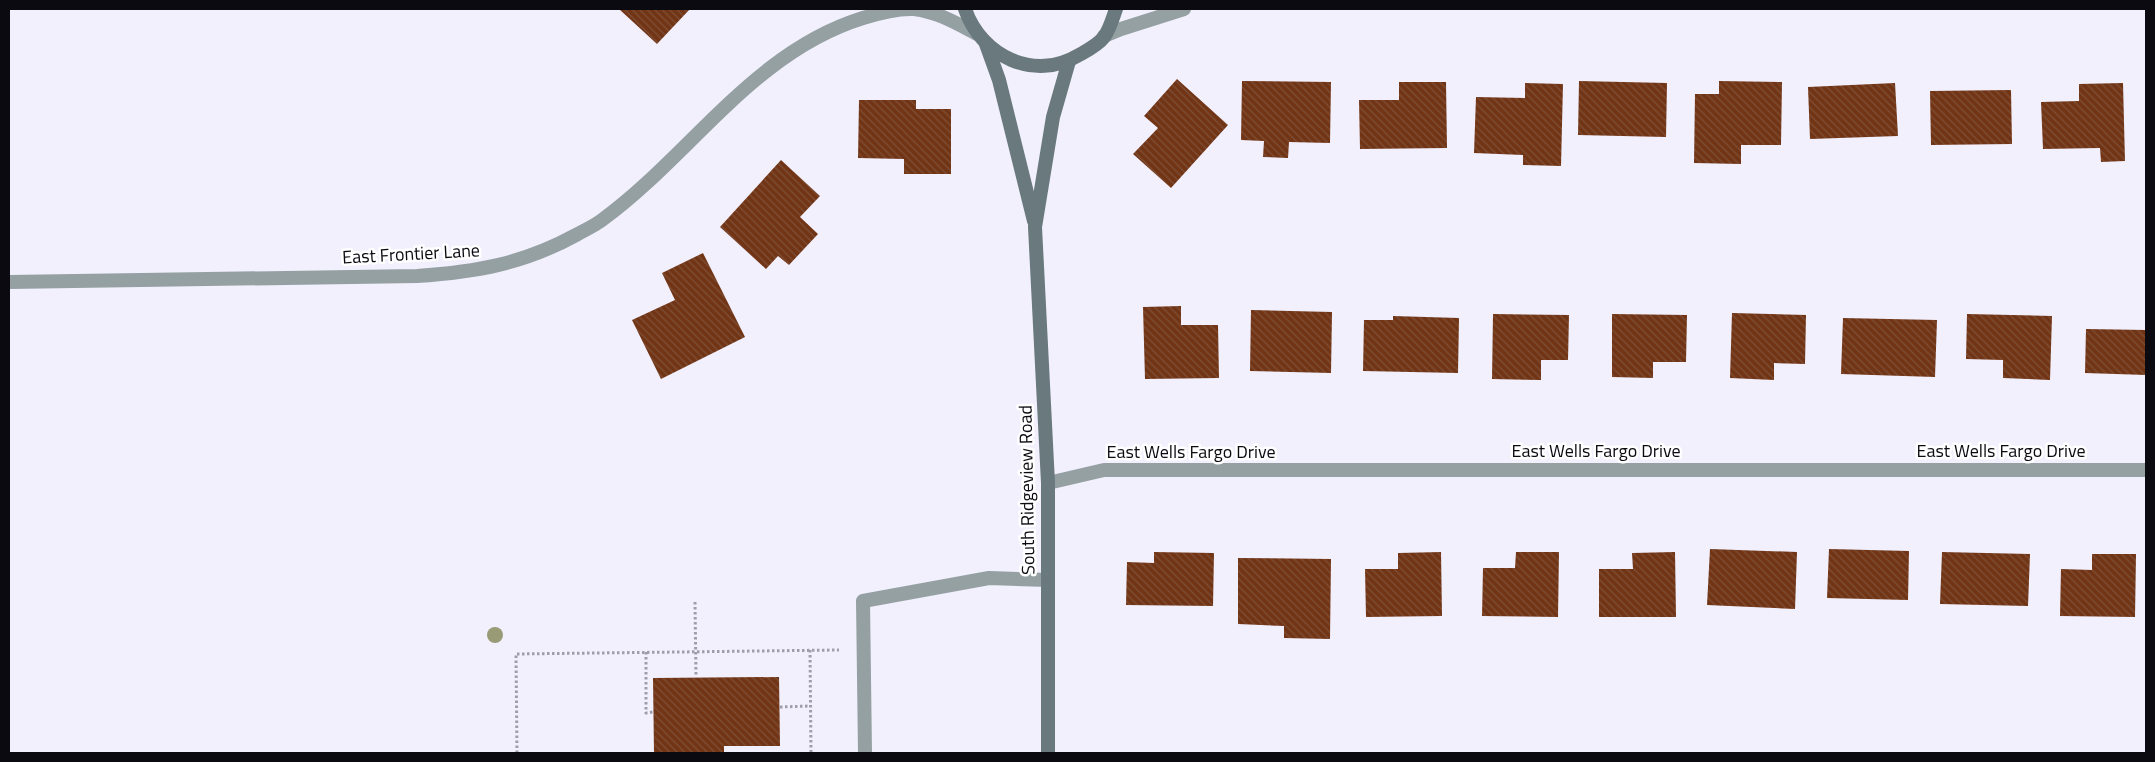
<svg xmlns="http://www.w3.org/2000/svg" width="2155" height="762" viewBox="0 0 2155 762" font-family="'Titillium Web',sans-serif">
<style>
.building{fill:url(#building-back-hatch)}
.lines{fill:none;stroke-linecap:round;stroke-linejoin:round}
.path{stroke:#9e9da8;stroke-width:3;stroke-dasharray:2.5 2.5;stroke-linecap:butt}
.service{stroke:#95a0a3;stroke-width:14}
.minor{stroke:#95a0a3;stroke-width:14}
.secondary{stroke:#69797d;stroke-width:14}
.tree{fill:#999a76}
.labels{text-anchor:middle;stroke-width:5;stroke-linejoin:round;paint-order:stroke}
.street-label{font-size:18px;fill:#0b0a11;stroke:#fff}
</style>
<defs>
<pattern id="building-back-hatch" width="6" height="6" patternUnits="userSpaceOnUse" patternTransform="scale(1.25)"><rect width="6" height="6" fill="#713516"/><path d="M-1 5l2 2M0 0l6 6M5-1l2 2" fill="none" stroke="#7f4f36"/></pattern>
</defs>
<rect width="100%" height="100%" fill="#f2f0fd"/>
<g class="building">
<path d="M619,9h71l-33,35z"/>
<path d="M1177,79l51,46 -57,63 -38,-34 25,-26 -14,-12z"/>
<path d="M1242,81l89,1 -1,61 -41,-1 -1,16 -25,-1 1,-16 -23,-1z"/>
<path d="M1579,81l88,2 -1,54 -88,-2z"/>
<path d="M1719,81l63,1 -1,63h-40v19l-47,-1 1,-69h24z"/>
<path d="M1399,82h47l1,66 -87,1 -1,-49h40z"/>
<path d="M1525,83l38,1 -2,82 -38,-1v-10l-49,-2 2,-56 49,1z"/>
<path d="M1895,83l3,53 -88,3 -2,-52z"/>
<path d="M2123,83l2,78 -24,1 -1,-14 -57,1 -2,-47 38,-1v-17z"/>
<path d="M2011,90l1,54 -81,1 -1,-54z"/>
<path d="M859,100h57v9h35v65h-47v-15l-46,-1z"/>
<path d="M781,160l39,36 -20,21 18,17 -29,31 -11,-9 -12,13 -46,-42z"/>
<path d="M703,253l42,84 -84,42 -29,-59 43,-20 -13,-27z"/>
<path d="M1181,306v19h37l1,53 -74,1 -2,-72z"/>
<path d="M1251,310l81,2 -1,61 -81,-2z"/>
<path d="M1732,313l74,2 -1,49 -31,-1v17l-44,-2z"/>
<path d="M1493,314l76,1 -1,45h-27v20l-49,-1z"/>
<path d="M1612,314l75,1 -1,47h-33v16l-41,-1z"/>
<path d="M1967,314l85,2 -2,64 -47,-2v-18l-37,-1z"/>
<path d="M1393,316l66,2 -1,55 -95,-2 1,-51h29z"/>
<path d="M1843,318l94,2 -2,57 -94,-3z"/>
<path d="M2086,329l60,1v45l-61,-2z"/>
<path d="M1710,549l87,3 -2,57 -88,-4z"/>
<path d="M1829,549l80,2 -1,49 -81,-2z"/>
<path d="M1154,552l60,1 -1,53 -87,-1 1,-43 27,1z"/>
<path d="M1441,552l1,64 -76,1 -1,-48h33v-16z"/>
<path d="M1516,552h43l-1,65 -76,-1 1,-48h32z"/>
<path d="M1675,552l1,65h-77v-48h34l-1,-16z"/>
<path d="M1942,552l88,2 -2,52 -88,-2z"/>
<path d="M2092,554h44l-1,63 -75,-1 1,-47 31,1z"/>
<path d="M1238,558l93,1 -1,80 -46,-1v-12l-46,-2z"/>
<path d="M779,677l1,69h-56v7h-70l-1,-75z"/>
</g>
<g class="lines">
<g class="path">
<path d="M695,602l1,75"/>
<path d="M810,650l1,103"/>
<path d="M646,652v61l7,-1"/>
<path d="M780,707l30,-1"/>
<path d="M517,753l-1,-99 323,-4"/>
</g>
<path class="service" d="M865,753l-2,-152 126,-23 59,2"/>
<g class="minor">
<path d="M1104,36l17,-7 63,-20"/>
<path d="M9,282l408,-6c59,-4 106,-12 159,-41 9,-5 18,-9 26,-15 89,-65 151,-168 261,-202 16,-5 34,-10 51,-9 24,3 42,14 63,25"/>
<path d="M1048,483l56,-13h1042"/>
</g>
<g class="secondary">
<path d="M965,9c16,47 69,73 114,46 9,-5 19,-10 25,-18 6,-8 9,-20 12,-28"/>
<path d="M986,44l13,36 35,141"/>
<path d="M1048,753v-270l-13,-256 18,-110 16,-56"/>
</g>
</g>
<circle class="tree" cx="495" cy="635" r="8"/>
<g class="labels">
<g class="street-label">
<text transform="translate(411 254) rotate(-3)" y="6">East Frontier Lane</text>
<text x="1596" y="457">East Wells Fargo Drive</text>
<text x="2001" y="457">East Wells Fargo Drive</text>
<text x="1191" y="458">East Wells Fargo Drive</text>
<text transform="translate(1027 490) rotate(-91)" y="6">South Ridgeview Road</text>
</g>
</g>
<rect width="2155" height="762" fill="none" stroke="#0b0a11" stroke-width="20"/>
</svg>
